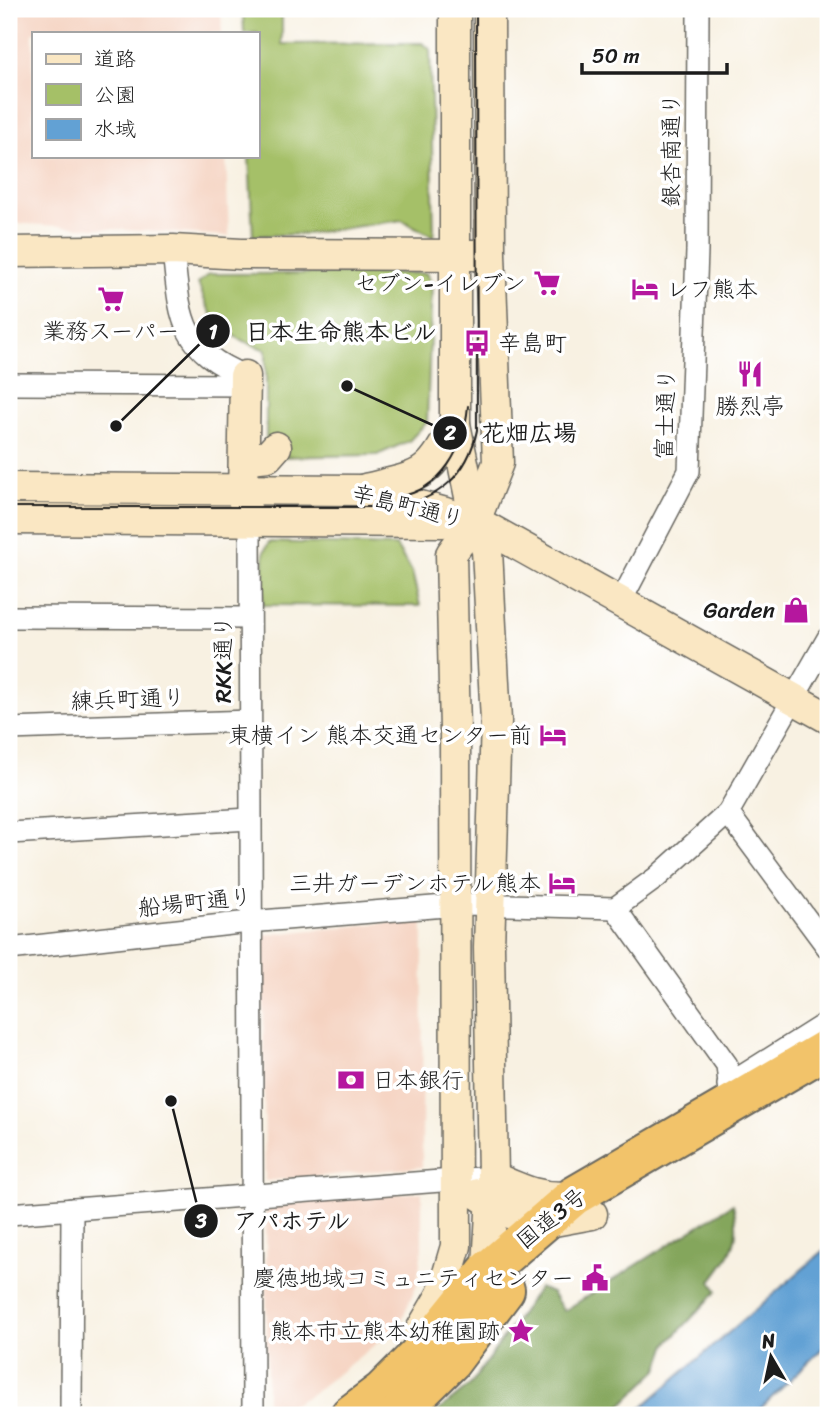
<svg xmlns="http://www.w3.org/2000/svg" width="837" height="1424" viewBox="0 0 837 1424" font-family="Sriracha,'Klee One',sans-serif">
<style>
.built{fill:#f5d3c1}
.green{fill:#a5c067;stroke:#606e42;stroke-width:2}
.forest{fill:#84a65c;stroke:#50613c;stroke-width:2}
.water{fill:#62a1d4;stroke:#3f5e78;stroke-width:2}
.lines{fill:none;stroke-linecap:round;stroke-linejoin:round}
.street-casing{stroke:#696761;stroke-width:24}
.secondary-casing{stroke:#696761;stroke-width:33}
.highway-casing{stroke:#696761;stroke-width:42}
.street{stroke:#fff;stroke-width:21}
.secondary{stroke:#fae7c3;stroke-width:30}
.highway{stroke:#f2c36a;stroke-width:38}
.tram{stroke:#1c1c1c;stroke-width:2}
.labels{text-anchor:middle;stroke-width:7;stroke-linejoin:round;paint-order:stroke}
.street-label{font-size:23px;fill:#1c1c1c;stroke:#fff}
.poi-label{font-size:23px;fill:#1c1c1c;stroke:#fff;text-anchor:end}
.leader{fill:none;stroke:#1c1c1c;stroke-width:2.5}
.callout-dot{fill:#1c1c1c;stroke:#fff;stroke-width:2.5}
.mark-label{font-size:21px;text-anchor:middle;font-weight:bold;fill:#fff}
.callout-label{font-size:24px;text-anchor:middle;font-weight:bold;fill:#1c1c1c;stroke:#fff;stroke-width:7;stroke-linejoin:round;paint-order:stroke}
</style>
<rect width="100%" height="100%" fill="#fff"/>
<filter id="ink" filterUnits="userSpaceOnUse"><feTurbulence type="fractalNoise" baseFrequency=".0143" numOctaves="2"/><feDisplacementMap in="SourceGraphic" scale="14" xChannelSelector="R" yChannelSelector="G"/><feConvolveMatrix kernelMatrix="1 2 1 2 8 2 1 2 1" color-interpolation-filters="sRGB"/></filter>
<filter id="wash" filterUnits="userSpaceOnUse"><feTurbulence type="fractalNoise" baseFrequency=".00686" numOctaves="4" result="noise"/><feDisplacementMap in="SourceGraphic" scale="28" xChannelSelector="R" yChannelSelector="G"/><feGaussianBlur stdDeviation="1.57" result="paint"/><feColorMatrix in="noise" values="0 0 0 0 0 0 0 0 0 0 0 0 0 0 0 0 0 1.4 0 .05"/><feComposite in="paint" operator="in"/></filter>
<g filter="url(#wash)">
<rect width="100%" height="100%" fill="#f8f1e2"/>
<g class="built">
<path d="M9,9h212l1,24h-189v123h193l3,80 -220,-13z"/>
<path d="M423,919l-1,248 -157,14 -2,-246z"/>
<path d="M422,1192v57l-5,35 -15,35 -16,17 -73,57 -30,17 -16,-7 -1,-197z"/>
</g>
<g class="green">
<path d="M243,9h39v35l140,-1 8,6 4,188 -32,-17 -97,14 -52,2 -4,-80h8v-123h-13z"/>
<path d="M426,273l6,11 -5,138 -18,19 -32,14 -105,2 -6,-7v-100c-43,-16 -53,-24 -68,-67l11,-9z"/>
<path d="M269,542l127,4 16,26 8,34 -157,-1 1,-53z"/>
</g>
<path class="forest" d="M733,1204c9,36 -1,49 -22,77l6,10 -50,53 -9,26 -47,45h-178l37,-30 69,-97 13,5 12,18z"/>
<path class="water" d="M828,1247v96l-68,66 -7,6h-120z"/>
</g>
<g filter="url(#ink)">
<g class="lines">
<g class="street-casing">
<g id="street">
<path d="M173,250c7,65 5,99 72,126"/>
<path d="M9,384l236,1"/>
<path d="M250,522l3,893"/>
<path d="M620,603l69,-132 8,-220 1,-242"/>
<path d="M9,617l240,1"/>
<path d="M9,729l241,-8"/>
<path d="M728,813l100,135"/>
<path d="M9,833l241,-14"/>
<path d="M615,908l112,157 2,19 5,9"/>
<path d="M9,949l240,-27 221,-18 145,4 41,-30 72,-65 100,-175"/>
<path d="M728,1085l100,-63"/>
<path d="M9,1214l484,-37"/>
<path d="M71,1415l1,-206"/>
</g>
</g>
<g class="secondary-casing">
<g id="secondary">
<path d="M455,9v415l20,97 12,29 9,171 -7,226 4,230 -6,107"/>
<path d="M9,252l164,-2 68,4 233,1"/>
<path d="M245,376l-2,123 3,9"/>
<path d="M244,459l24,-3 8,-9"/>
<path d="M9,488l352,2 114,31 353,197"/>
<path d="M365,489c55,-13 65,-11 90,-65"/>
<path d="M9,519l434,3"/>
<path d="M493,1177c28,13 50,23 81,19"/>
<path d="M478,1194l28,18 37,11 49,-9"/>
<path d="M418,1335l24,-41 14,-48 -1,-515 -4,-177 24,-33 23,-58 -8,-209 -1,-245"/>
</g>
</g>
<g class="highway-casing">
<g id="highway">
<path d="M350,1415l32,-24 45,-45 61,-76 86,-74 254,-148"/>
<path d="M397,1415l54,-53 54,-72"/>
</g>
</g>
<use href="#street" class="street"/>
<use href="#secondary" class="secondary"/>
<use href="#highway" class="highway"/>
<g class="tram">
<path d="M397,497c46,-7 67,-49 71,-91"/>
<path d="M9,507h384c45,-6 75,-32 84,-77l-1,-421"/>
</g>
</g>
</g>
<defs>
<g id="supermarket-bare" transform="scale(2.1)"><path d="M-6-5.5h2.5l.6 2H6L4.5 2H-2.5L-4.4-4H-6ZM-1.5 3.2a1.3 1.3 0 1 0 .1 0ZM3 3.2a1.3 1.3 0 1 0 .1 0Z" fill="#b5179e" stroke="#fff" stroke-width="2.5" paint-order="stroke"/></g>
<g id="hotel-bare" transform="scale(2.1)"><path d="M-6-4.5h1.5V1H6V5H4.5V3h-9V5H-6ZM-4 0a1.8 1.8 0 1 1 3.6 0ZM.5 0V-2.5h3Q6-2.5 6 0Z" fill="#b5179e" stroke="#fff" stroke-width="2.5" paint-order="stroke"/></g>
<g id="bus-bare" transform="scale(2.1)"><path d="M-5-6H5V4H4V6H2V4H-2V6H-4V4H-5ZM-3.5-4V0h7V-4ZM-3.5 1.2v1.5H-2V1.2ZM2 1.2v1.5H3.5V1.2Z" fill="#b5179e" stroke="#fff" stroke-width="2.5" paint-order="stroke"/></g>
<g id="restaurant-bare" transform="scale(2.1)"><path d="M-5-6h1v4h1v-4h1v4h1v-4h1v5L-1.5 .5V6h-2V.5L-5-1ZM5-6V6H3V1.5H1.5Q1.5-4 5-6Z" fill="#b5179e" stroke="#fff" stroke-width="2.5" paint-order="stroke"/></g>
<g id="shop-bare" transform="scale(2.1)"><path d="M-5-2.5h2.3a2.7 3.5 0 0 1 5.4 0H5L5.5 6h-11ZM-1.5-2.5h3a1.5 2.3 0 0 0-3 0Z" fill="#b5179e" stroke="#fff" stroke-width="2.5" paint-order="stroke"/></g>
<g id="bank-bare" transform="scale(2.1)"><path d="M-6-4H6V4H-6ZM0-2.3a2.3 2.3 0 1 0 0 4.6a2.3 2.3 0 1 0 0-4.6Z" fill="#b5179e" stroke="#fff" stroke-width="2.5" paint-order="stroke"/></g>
<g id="civic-bare" transform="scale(2.1)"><path d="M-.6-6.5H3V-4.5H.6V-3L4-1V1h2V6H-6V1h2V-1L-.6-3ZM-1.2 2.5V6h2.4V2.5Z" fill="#b5179e" stroke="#fff" stroke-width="2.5" paint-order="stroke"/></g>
<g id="sight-bare" transform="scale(2.1)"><path d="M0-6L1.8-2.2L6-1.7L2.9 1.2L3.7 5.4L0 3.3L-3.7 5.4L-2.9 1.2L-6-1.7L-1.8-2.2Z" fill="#b5179e" stroke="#fff" stroke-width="2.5" paint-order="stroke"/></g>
</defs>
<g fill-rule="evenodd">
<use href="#supermarket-bare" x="547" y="283"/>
<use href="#hotel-bare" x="645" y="289"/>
<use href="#supermarket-bare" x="111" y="299"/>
<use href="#bus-bare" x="477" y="343"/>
<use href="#restaurant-bare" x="750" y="374"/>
<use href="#shop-bare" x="796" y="610"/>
<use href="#hotel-bare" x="553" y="735"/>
<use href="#hotel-bare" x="562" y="883"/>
<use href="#bank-bare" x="351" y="1080"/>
<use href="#civic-bare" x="595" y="1278"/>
<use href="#sight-bare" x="521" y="1331"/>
</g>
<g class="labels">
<g class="street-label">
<text transform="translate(671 150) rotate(-90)" y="8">銀杏南通り</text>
<text transform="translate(665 414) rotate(-88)" y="8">富士通り</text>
<text transform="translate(408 506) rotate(14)" y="8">辛島町通り</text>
<text transform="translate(223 659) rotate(-90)" y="8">RKK通り</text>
<text transform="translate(128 699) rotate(-2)" y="8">練兵町通り</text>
<text transform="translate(195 902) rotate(-6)" y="8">船場町通り</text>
<text transform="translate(551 1218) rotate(-39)" y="8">国道3号</text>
</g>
<g class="poi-label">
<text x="526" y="291">セブン-イレブン</text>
<text x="666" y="297" text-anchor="start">レフ熊本</text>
<text x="111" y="339" text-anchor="middle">業務スーパー</text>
<text x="498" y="351" text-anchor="start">辛島町</text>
<text x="750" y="414" text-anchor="middle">勝烈亭</text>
<text x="775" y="618">Garden</text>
<text x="532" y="743">東横イン 熊本交通センター前</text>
<text x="541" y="891">三井ガーデンホテル熊本</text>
<text x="372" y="1088" text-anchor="start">日本銀行</text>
<text x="574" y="1286">慶徳地域コミュニティセンター</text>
<text x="500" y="1339">熊本市立熊本幼稚園跡</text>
</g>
</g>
<path class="leader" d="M116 426L213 331M347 386L450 433M171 1101L201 1221"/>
<g class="callout-dot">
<circle cx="116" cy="426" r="7"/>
<circle cx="347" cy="386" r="7"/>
<circle cx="171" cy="1101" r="7"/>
<circle cx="213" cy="331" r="18"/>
<circle cx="450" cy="433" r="18"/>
<circle cx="201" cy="1221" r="18"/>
</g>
<g class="mark-label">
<text x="213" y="339">1</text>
<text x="450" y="440">2</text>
<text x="201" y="1228">3</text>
</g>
<g class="callout-label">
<text x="341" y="340">日本生命熊本ビル</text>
<text x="529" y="441">花畑広場</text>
<text x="292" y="1229">アパホテル</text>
</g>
<rect width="837" height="1424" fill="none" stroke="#fff" stroke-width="35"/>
<rect x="32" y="32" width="228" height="126" fill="#ffffff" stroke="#a4a4a4" stroke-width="2"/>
<rect x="46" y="54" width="35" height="10" fill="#fae7c3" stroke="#a4a4a4" stroke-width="2"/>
<text x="94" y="66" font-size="21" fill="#1c1c1c">道路</text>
<rect x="46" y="84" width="35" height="21" fill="#a5c067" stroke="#a4a4a4" stroke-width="2"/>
<text x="94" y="102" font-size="21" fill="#1c1c1c">公園</text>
<rect x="46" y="119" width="35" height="21" fill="#62a1d4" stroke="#a4a4a4" stroke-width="2"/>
<text x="94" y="136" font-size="21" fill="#1c1c1c">水域</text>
<g transform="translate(771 1357) rotate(351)" stroke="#ffffff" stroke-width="5" paint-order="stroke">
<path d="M0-5L12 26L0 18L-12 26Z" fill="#1c1c1c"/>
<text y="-10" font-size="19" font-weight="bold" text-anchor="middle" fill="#1c1c1c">N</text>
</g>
<path d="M582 63v10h145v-10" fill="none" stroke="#1c1c1c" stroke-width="3.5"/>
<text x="592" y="63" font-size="21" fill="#1c1c1c" stroke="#ffffff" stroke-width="5" paint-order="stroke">50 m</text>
</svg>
